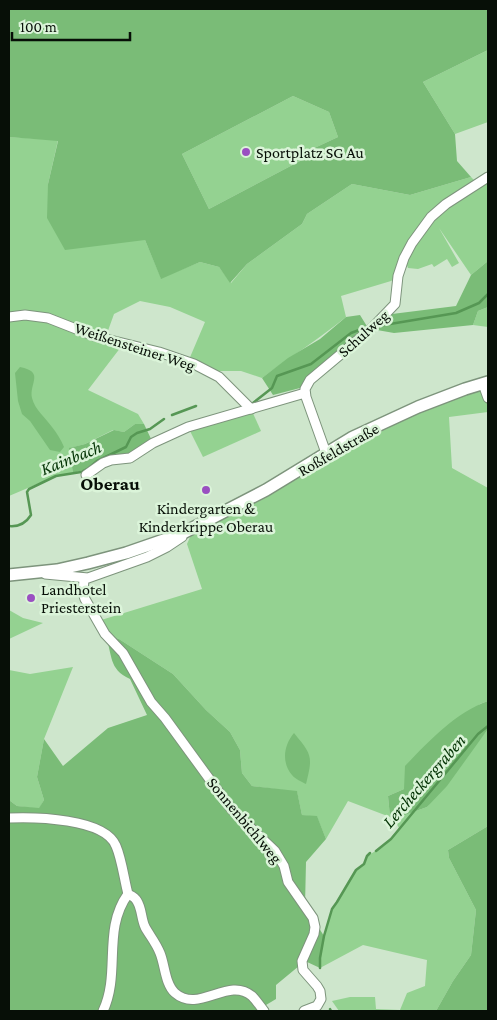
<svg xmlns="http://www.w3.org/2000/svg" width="497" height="1020" viewBox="0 0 497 1020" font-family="'Crimson Pro',serif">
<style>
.green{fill:#94d291}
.forest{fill:#7abc77;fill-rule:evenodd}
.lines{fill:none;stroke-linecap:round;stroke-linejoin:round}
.stream{stroke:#569754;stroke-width:2.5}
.minor-casing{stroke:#7d947c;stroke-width:11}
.major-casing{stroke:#7d947c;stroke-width:14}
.minor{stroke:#fff;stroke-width:9}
.major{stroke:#fff;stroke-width:11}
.poi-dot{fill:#9a4fc1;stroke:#dbf4d9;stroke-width:2}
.labels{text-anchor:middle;stroke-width:5;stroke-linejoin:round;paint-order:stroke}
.poi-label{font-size:16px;fill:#070f07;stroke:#dbf4d9;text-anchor:start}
.street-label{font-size:16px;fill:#070f07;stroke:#dbf4d9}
.water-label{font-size:18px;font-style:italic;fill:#043405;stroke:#dbf4d9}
.quarter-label{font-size:19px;font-weight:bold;fill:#070f07;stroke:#dbf4d9}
</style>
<rect width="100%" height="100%" fill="#cee6cc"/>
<g class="green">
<path d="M488,50v72l-33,12 -32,-52z"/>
<path d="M293,96l36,16 9,25 -30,14 -6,9 -93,49 -27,-55z"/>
<path d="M9,137l49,3 -10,44 97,56 16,38 39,-16 19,5 12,16 16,-19 55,-40 5,-10 45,-30 58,11 61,-18 7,7 10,-7v84l-17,14 -32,-47 20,35 -7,4 -5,-8 -13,8 -2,-3 -14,5 -10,-1 -2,-5 25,-46 -33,59 -7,5 -50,15 5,21c-27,22 -56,40 -84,61l-21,-7h-31l-22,-9 17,-40 -35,-15 -30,-6 -26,13 -9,25 19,4 -36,47 50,24 6,10h-9l-11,8 -11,-2 -28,14 -15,4 3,25 -17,3 -47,20z"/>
<path d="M488,307v20l-15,-2 5,-14z"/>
<path d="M488,382v30l-39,5 3,51 36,20v213l-8,3 -76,85 -16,7 2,21 -42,-16 -22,38 -9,-22 -15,-2 -5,-23 -45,-6 -10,-13 -2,-23 -10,-18 -24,-22 -33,-36 -54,-35 -14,-5 -7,-13 104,-32 -15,-45 7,-16 132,-75z"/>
<path d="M251,409l10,22 -58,26 -15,-30z"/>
<path d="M9,610l14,8 20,5 -34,16z"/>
<path d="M73,667l-29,72 -7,38 7,23 -5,9 -22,-3 -8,-6v-130l21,4z"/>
<path d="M488,729v97l-40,24 1,8 27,52 -5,45 -18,26 -17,30h-97l-7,-10 18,-4h25l1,12 24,1 7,-17 18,-7 2,-26 -64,-15 -43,23v-10l4,-22 8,-27 5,-7 19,-32 8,-6 3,-8 17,-10 15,-18 -5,-9 33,-12z"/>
</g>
<g class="forest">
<path d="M9,9h479v41l-65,32 32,52 2,27 14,16 -61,18 -58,-11 -45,30 -5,10 -55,40 -17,19 -11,-16 -19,-5 -39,17 -16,-39 -80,10 -18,-32 1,-34 10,-43 -49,-4zM293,96l36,16 9,25 -30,14 -6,9 -93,49 -27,-55z"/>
<path d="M488,261v46l-10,4 -5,14 -79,8 -17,-3 15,-16 64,-8 15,-31z"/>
<path d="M360,315l8,13 -51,41 -17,19 -27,7 -11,-17 26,-20 32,-19 26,-22z"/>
<path d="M20,367c25,5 9,16 12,31 3,12 13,19 20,29 5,6 9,13 12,20l-4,5 -10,-2 -20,-29 -8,-7 -4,-13 -3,-28z"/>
<path d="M135,424h9l9,19 -17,12 -63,18 -4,-25 16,-4 29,-14 10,2z"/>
<path d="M105,634l14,5 54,35 33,36 24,22 10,18 2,23 10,13 45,5 5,24 15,1 9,23 -20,23 -1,44 19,30 -4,22v10l-15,-7 -29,24v14l-20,12h-247v-211l8,6 22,2 5,-8 -7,-23 7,-38 19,27 45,-38 39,-13 -17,-36c-22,-10 -17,-24 -25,-45z"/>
<path d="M488,701v28l-41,57 -20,21 -33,12 -4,-2 -2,-21 16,-7 1,-23c24,-25 50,-53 83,-65z"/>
<path d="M294,733c18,22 19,23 12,51 -4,-2 -11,-5 -14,-9 -11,-13 -8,-30 2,-42z"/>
<path d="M488,826v185h-52l17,-30 18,-26 5,-45 -27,-52 -1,-8z"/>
</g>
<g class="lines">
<g class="stream">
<path d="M378,326l78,-13 23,-10 9,-9"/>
<path d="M253,403l19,-15 5,-12 34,-12 40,-31 16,-6"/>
<path d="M172,415l24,-9"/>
<path d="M9,526c10,1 17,-3 22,-11l-4,-23 2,-3 27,-13 25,-4 8,-4 8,-7 29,-14 5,-10 6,-4 13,-4 14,-10"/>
<path d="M376,851l15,-12 87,-105 10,-8"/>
<path d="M320,968v-10l4,-22 8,-27 5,-7 19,-32 8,-6 3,-8 3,-3"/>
<path d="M330,1009l1,2"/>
</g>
<g class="minor-casing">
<g id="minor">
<path d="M9,317l16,-2 23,3 46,18 65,16 35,12 25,13 32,32"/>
<path d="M483,384l5,14"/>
<path d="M326,453l-20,-56 -1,-8 5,-9 62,-52 23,-24 3,-28 6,-18 8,-15 19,-26 15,-13 42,-27"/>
<path d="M86,475l17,-12 8,-3 19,-2 23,-15 35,-16 117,-34"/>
<path d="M45,574l43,4 59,-21 20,-10 15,-10"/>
<path d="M84,579l-1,14 2,6 20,35 18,19 28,49 14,16 67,92 43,41 9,15 4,16 25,36 2,9 -1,7 -12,27 1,9 14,16 3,5 1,8 -4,7 -13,5"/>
<path d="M9,818c25,-1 96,0 107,28 6,14 8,33 12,48 4,2 7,3 9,7 5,8 4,17 8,26 5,9 11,16 15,26 5,12 5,31 15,40 24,21 53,-17 77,3 4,4 8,10 12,15"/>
<path d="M103,1011c18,-38 -1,-81 25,-117"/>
</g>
</g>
<g class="major-casing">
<path id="major" d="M9,575l48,-5 31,-7 38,-10 55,-19 85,-44 87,-53 65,-30 47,-18 23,-7"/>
</g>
<use href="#minor" class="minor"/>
<use href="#major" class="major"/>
</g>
<g class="poi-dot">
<circle cx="246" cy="152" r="5"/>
<circle cx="206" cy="490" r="5"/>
<circle cx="31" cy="598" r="5"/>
</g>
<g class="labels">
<g class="poi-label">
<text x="256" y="158">Sportplatz SG Au</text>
<text x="206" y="514" text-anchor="middle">Kindergarten &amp;<tspan x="206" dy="18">Kinderkrippe Oberau</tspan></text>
<text x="41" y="595">Landhotel<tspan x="41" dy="18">Priesterstein</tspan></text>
</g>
<g class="street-label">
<text transform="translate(363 333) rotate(-42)" y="6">Schulweg</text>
<text transform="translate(135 346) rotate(18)" y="6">Weißensteiner Weg</text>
<text transform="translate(338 449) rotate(-30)" y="6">Roßfeldstraße</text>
<text transform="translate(245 820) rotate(50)" y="6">Sonnenbichlweg</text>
</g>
<g class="water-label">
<text transform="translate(71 458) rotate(-22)" y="6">Kainbach</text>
<text transform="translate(424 781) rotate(-49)" y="6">Lercheckergraben</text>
</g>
<g class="quarter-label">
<text x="110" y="490">Oberau</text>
</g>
</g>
<rect width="497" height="1020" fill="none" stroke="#070f07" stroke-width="20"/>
<path d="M12 32v8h118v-8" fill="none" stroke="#070f07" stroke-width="2.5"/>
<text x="20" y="32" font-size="15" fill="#070f07" stroke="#dbf4d9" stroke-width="4" paint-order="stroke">100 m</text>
</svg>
